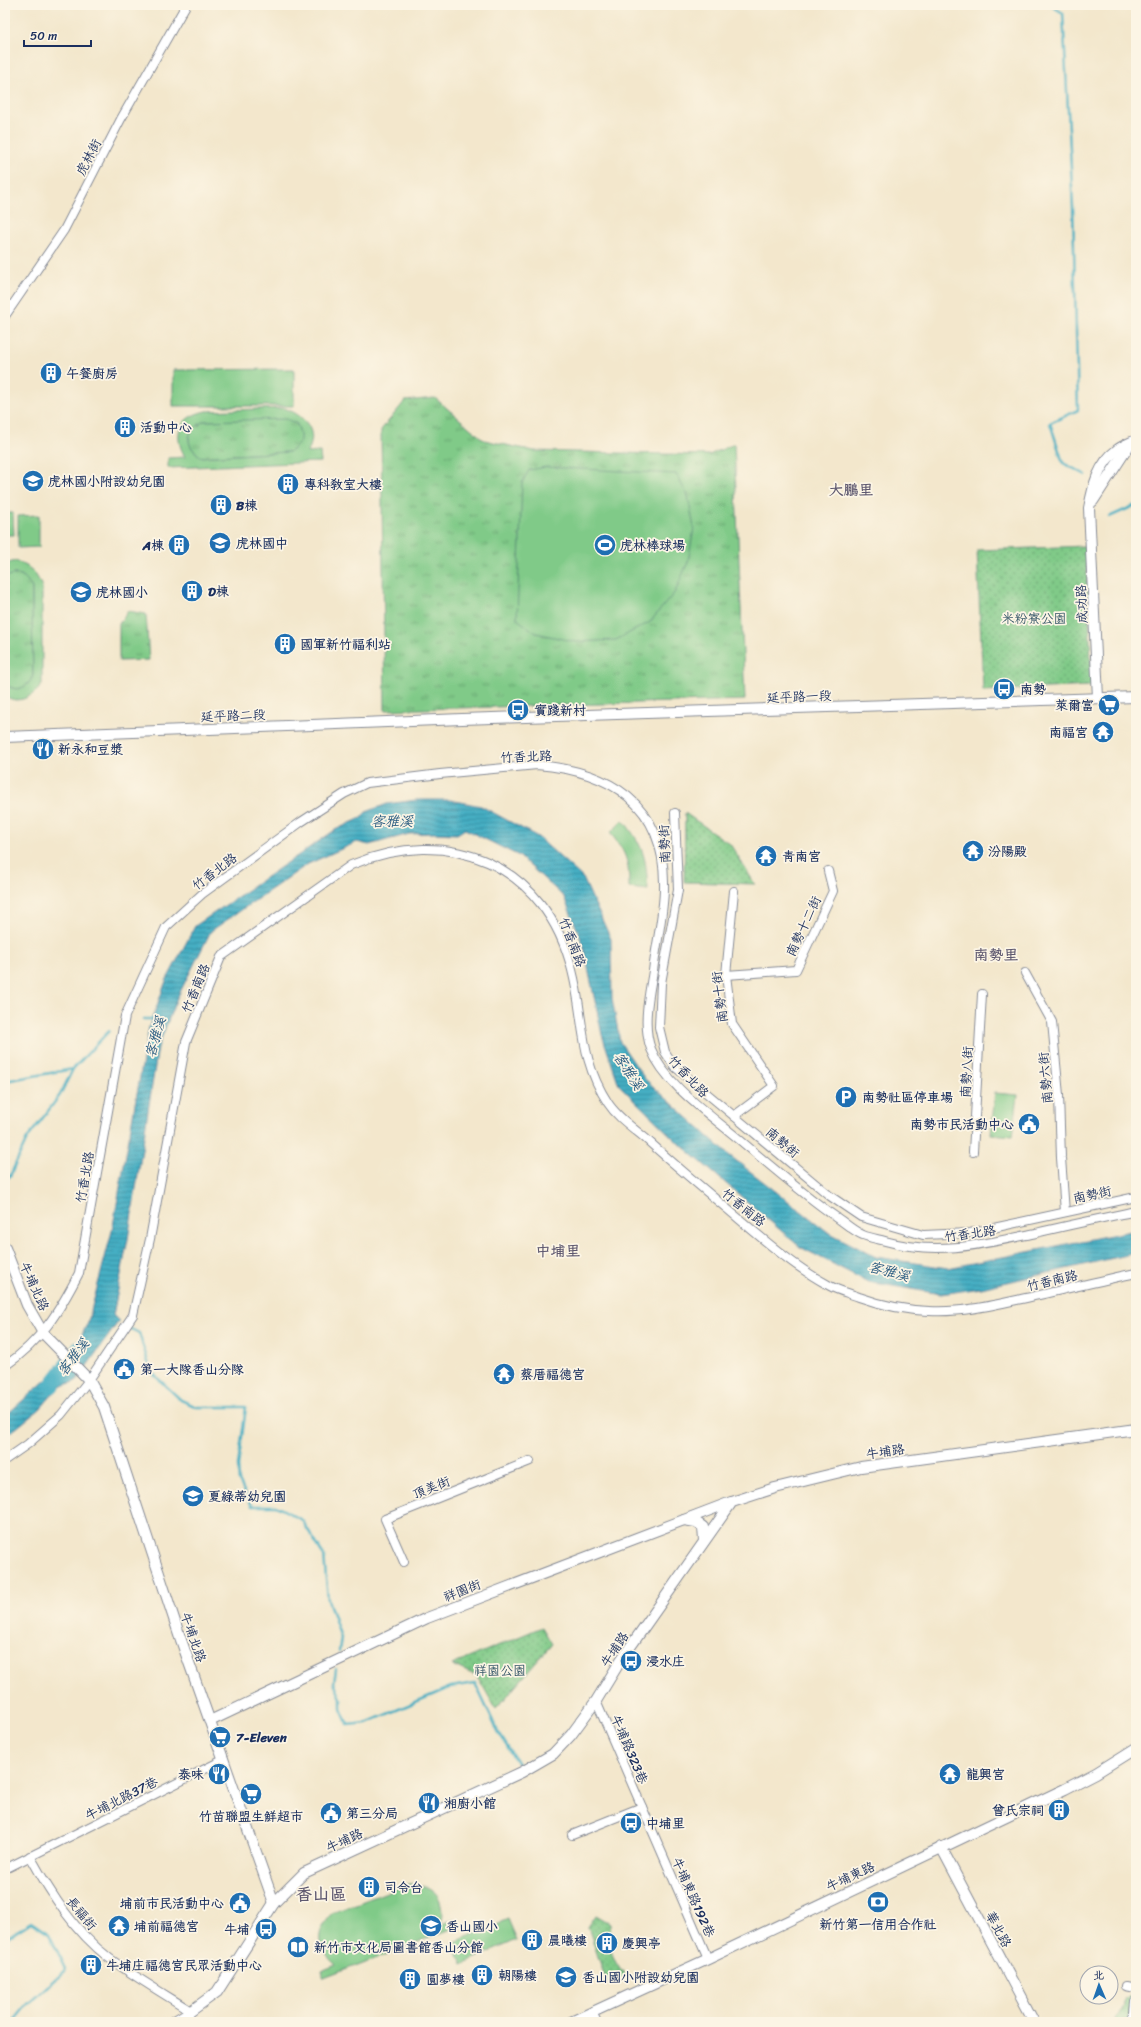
<svg xmlns="http://www.w3.org/2000/svg" width="1141" height="2027" viewBox="0 0 1141 2027" font-family="Sriracha,'LXGW WenKai TC',sans-serif">
<style>
.grass{fill:url(#grass-tufts);stroke:#4e7c73}
.park{fill:url(#park-dots);stroke:#4e7c73}
.pitch{fill:#80ca88;stroke:#4e7c73;fill-rule:evenodd}
.water{fill:url(#water-rules);stroke:#306e90}
.lines{fill:none;stroke-linecap:round;stroke-linejoin:round}
.stream{stroke:#44aec3;stroke-width:2.5}
.river{stroke:#44aec3;stroke-width:16}
.minor-casing{stroke:#878b95;stroke-width:10}
.tertiary-casing{stroke:#878b95;stroke-width:12}
.minor{stroke:#fff;stroke-width:8}
.tertiary{stroke:#fff;stroke-width:10}
.labels{text-anchor:middle;stroke-width:3.5;stroke-linejoin:round;paint-order:stroke}
.street-label{font-size:13px;fill:#1b2f5e;stroke:#fcf5e5}
.poi-label{font-size:13px;font-weight:bold;fill:#1b2f5e;stroke:#fcf5e5;text-anchor:start}
.park-label{font-size:13px;fill:#345668;stroke:#fcf5e5}
.water-label{font-size:14px;font-style:italic;fill:#295b81;stroke:#fcf5e5}
.quarter-label{font-size:15px;font-weight:bold;fill:#5f5970;stroke:#fcf5e5}
.district-label{font-size:17px;font-weight:bold;fill:#5f5970;stroke:#fcf5e5}
</style>
<defs>
<pattern id="grass-tufts" width="24" height="20" patternUnits="userSpaceOnUse"><rect width="24" height="20" fill="#80ca88"/><path d="M3 7l-1-3M5 7V3M7 7l1-3M15 17l-1-3M17 17v-4M19 17l1-3" fill="none" stroke="#68a472"/></pattern>
<pattern id="park-dots" width="8" height="8" patternUnits="userSpaceOnUse"><rect width="8" height="8" fill="#80ca88"/><path d="M2 2h.1M6 6h.1" fill="none" stroke="#68a472" stroke-width="1.8" stroke-linecap="round"/></pattern>
<pattern id="water-rules" width="6" height="5" patternUnits="userSpaceOnUse"><rect width="6" height="5" fill="#44aec3"/><path d="M0 2.5h6" fill="none" stroke="#388ea2"/></pattern>
</defs>
<rect width="100%" height="100%" fill="#fcf5e5"/>
<filter id="ink" filterUnits="userSpaceOnUse"><feTurbulence type="fractalNoise" baseFrequency=".025" numOctaves="2"/><feDisplacementMap in="SourceGraphic" scale="8" xChannelSelector="R" yChannelSelector="G"/><feConvolveMatrix kernelMatrix="1 2 1 2 8 2 1 2 1" color-interpolation-filters="sRGB"/></filter>
<filter id="wash" filterUnits="userSpaceOnUse"><feTurbulence type="fractalNoise" baseFrequency=".012" numOctaves="4" result="noise"/><feDisplacementMap in="SourceGraphic" scale="16" xChannelSelector="R" yChannelSelector="G"/><feGaussianBlur stdDeviation="0.9" result="paint"/><feColorMatrix in="noise" values="0 0 0 0 0 0 0 0 0 0 0 0 0 0 0 0 0 1.4 0 .05"/><feComposite in="paint" operator="in"/></filter>
<g filter="url(#wash)">
<rect width="100%" height="100%" fill="#f3e7cc"/>
<g class="grass">
<path d="M435,398l49,42 50,11 175,4 25,-11 11,256 -360,10 -4,-280 24,-29z"/>
<path d="M286,418l11,6c6,15 6,19 -8,28l-88,5c-18,-14 -15,-25 3,-36z"/>
<path d="M19,574l8,5 5,9 1,88c-5,12 -18,18 -28,7v-104l5,-4z"/>
<path d="M128,611l18,3 3,46 -30,1v-37z"/>
</g>
<g class="park">
<path d="M1086,546l6,140 -109,5 -6,-141z"/>
<path d="M685,813l45,31 25,40 -71,-2z"/>
<path d="M542,1627l10,17 -56,65 -19,-33 -25,-11z"/>
<path d="M596,1915l14,8c0,28 0,35 18,56l-21,4 -19,-56z"/>
<path d="M1133,1993l-2,29h-16l11,-24z"/>
</g>
<g class="pitch">
<path d="M294,369v37h-121v-36z"/>
<path d="M284,408c20,7 36,23 23,45l13,-1 1,10 -153,6v-10l17,-1c-13,-24 -6,-40 21,-46zM286,419l11,5c5,14 5,20 -8,28l-88,5c-18,-14 -15,-25 3,-36z"/>
<path d="M546,467l130,7 12,22 6,32 -6,34 -13,30 -25,30 -34,18 -40,2 -40,-9 -19,-14 5,-136 7,-13z"/>
<path d="M5,513h8l1,22h-9z"/>
<path d="M39,515v32l-21,1v-32z"/>
<path d="M15,561c15,5 21,11 27,26v98c-8,10 -23,21 -37,11v-13c10,11 23,5 28,-7l-1,-88c-6,-12 -15,-20 -27,-9v-15z"/>
<path d="M623,820c21,27 23,36 25,70l-19,-2c0,-26 -2,-35 -19,-55z"/>
<path d="M995,1093l23,2 -5,41 -22,-2z"/>
<path d="M408,1884c28,0 37,14 33,40l15,-5 3,7 -135,52 -3,-7 15,-6c-20,-18 -22,-31 -4,-52z"/>
<path d="M508,1919l9,21 -55,24 -9,-21z"/>
</g>
<path class="water" d="M416,800h34l31,6 57,31 45,41 28,61 1,59 8,44 25,37 84,76 99,77 48,25 72,11 188,-38v23l-155,35 -40,6 -73,-12 -68,-35 -126,-108 -55,-54 -17,-50 -19,-91 -19,-47 -45,-41 -54,-27 -8,5 -24,-1 -24,1 -40,11 -12,-3 -49,22 -97,67 -35,69 -18,47 -30,192 -15,76 6,6 -43,60 -17,6 -19,22 -35,28v-21l50,-44 11,-3 22,-47 24,-91 37,-204 17,-46 29,-55 140,-96 26,-12 5,-6 21,-8z"/>
<g class="lines">
<g class="stream">
<path d="M1050,5l13,8 10,195 5,202 -28,13 13,40 23,12"/>
<path d="M1109,517l27,-12"/>
<path d="M144,1019h10"/>
<path d="M5,1081l68,-12 36,-38"/>
<path d="M5,1180l5,-4 17,-37 33,-44 13,-26"/>
<path d="M129,1328l10,5 12,39 30,28 16,7h49l-8,59 1,15 13,25h24l26,14 22,36 4,44 13,38 -2,13"/>
<path d="M336,1669l-2,14 7,15v11l7,16 18,-2 85,-36 24,-4 23,49 20,32"/>
<path d="M5,1939l26,-17 18,12 17,35 -39,36 -14,17"/>
</g>
<path class="river" d="M51,1386l29,-38"/>
</g>
</g>
<g filter="url(#ink)">
<g class="lines">
<g class="minor-casing">
<g id="minor">
<path d="M5,316l59,-86 57,-111 65,-114"/>
<path d="M675,813l3,77 -17,93 -2,44 6,25 10,15 59,49 96,80 31,21 62,18 47,-2 166,-36"/>
<path d="M1025,973l27,49 7,73 2,63 4,54"/>
<path d="M726,975l70,-5 37,-79 -5,-20"/>
<path d="M734,1116l40,-30 -42,-62 -6,-49 8,-84"/>
<path d="M973,1152l9,-158"/>
<path d="M5,1366c36,-25 54,-54 74,-93l46,-257 41,-89 36,-33 99,-72 43,-28 23,-11 73,-9 97,-9c73,6 127,39 127,118 1,27 -8,61 -11,88 -4,24 -11,54 -2,78 14,36 61,67 90,92 31,26 62,53 95,76 8,5 17,14 27,18 7,3 15,4 22,6 53,15 99,3 151,-8 33,-8 67,-15 100,-22"/>
<path d="M5,1460l23,-16 33,-29 28,-35 44,-65 17,-76 36,-197 35,-85 130,-92c98,-42 195,0 221,105 13,49 6,87 36,133 9,14 24,24 37,35 24,22 49,43 74,64 35,29 70,62 111,84 9,5 19,7 29,11 22,8 46,13 70,14 33,2 65,-6 97,-13 36,-8 73,-17 110,-25"/>
<path d="M404,1562l-19,-43 145,-58"/>
<path d="M596,1701l112,258"/>
<path d="M572,1835l70,-28"/>
<path d="M30,1856c21,38 44,75 79,102 26,19 55,36 82,53"/>
<path d="M5,1869l218,-109"/>
<path d="M1126,1986l10,2"/>
<path d="M592,2012l5,10"/>
<path d="M1134,2022l2,-21"/>
</g>
</g>
<g class="tertiary-casing">
<g id="tertiary">
<path d="M1093,501l37,-57"/>
<path d="M1098,698l-9,-190c4,-21 9,-44 28,-58 5,-4 13,-7 19,-10"/>
<path d="M5,737l457,-18 674,-22"/>
<path d="M5,1248l22,57 16,28 46,47 15,27 76,230 94,266"/>
<path d="M684,1520l12,2 7,5 1,14"/>
<path d="M210,1721l217,-103 304,-116"/>
<path d="M941,1847l93,175"/>
<path d="M173,2022l18,-11 26,-19 57,-89 30,-30 218,-101 31,-18 18,-19 25,-34 25,-41 111,-158 43,-14 86,-21 275,-38"/>
<path d="M571,2022l137,-63 357,-170 31,-16 40,-25"/>
</g>
</g>
<use href="#minor" class="minor"/>
<use href="#tertiary" class="tertiary"/>
</g>
</g>
<defs>
<g id="building-disc" transform="scale(1.15)"><circle r="9.5" fill="#1f6fb2" stroke="#fcf5e5"/><path d="M-4-6H4V6H1V3H-1V6H-4ZM-2.5-4.3h1.7v1.8h-1.7ZM.8-4.3h1.7v1.8H.8ZM-2.5-1h1.7V.8h-1.7ZM.8-1h1.7V.8H.8Z" fill="#fff"/></g>
<g id="school-disc" transform="scale(1.15)"><circle r="9.5" fill="#1f6fb2" stroke="#fcf5e5"/><path d="M0-5L7-2L0 1L-7-2ZM-4 1L0 2.5L4 1V4Q0 6-4 4Z" fill="#fff"/></g>
<g id="stadium-disc" transform="scale(1.15)"><circle r="9.5" fill="#1f6fb2" stroke="#fcf5e5"/><path d="M0-5a6.5 5 0 1 0 0 10a6.5 5 0 1 0 0-10ZM-3.5-1.8h7v3.6h-7Z" fill="#fff"/></g>
<g id="bus-disc" transform="scale(1.15)"><circle r="9.5" fill="#1f6fb2" stroke="#fcf5e5"/><path d="M-5-6H5V4H4V6H2V4H-2V6H-4V4H-5ZM-3.5-4V0h7V-4ZM-3.5 1.2v1.5H-2V1.2ZM2 1.2v1.5H3.5V1.2Z" fill="#fff"/></g>
<g id="supermarket-disc" transform="scale(1.15)"><circle r="9.5" fill="#1f6fb2" stroke="#fcf5e5"/><path d="M-6-5.5h2.5l.6 2H6L4.5 2H-2.5L-4.4-4H-6ZM-1.5 3.2a1.3 1.3 0 1 0 .1 0ZM3 3.2a1.3 1.3 0 1 0 .1 0Z" fill="#fff"/></g>
<g id="temple-disc" transform="scale(1.15)"><circle r="9.5" fill="#1f6fb2" stroke="#fcf5e5"/><path d="M0-6L5-2H3V0L6.5 2.5H4V6H1.5V3h-3V6H-4V2.5H-6.5L-3 0V-2H-5Z" fill="#fff"/></g>
<g id="restaurant-disc" transform="scale(1.15)"><circle r="9.5" fill="#1f6fb2" stroke="#fcf5e5"/><path d="M-5-6h1v4h1v-4h1v4h1v-4h1v5L-1.5 .5V6h-2V.5L-5-1ZM5-6V6H3V1.5H1.5Q1.5-4 5-6Z" fill="#fff"/></g>
<g id="parking-disc" transform="scale(1.15)"><circle r="9.5" fill="#1f6fb2" stroke="#fcf5e5"/><path d="M-3.5-5.5H1a3.5 3.5 0 0 1 0 7H-1V5.5H-3.5ZM-1-3.4V-.6H.8a1.4 1.4 0 0 0 0-2.8Z" fill="#fff"/></g>
<g id="civic-disc" transform="scale(1.15)"><circle r="9.5" fill="#1f6fb2" stroke="#fcf5e5"/><path d="M-.6-6.5H3V-4.5H.6V-3L4-1V1h2V6H-6V1h2V-1L-.6-3ZM-1.2 2.5V6h2.4V2.5Z" fill="#fff"/></g>
<g id="bank-disc" transform="scale(1.15)"><circle r="9.5" fill="#1f6fb2" stroke="#fcf5e5"/><path d="M-6-4H6V4H-6ZM0-2.3a2.3 2.3 0 1 0 0 4.6a2.3 2.3 0 1 0 0-4.6Z" fill="#fff"/></g>
<g id="library-disc" transform="scale(1.15)"><circle r="9.5" fill="#1f6fb2" stroke="#fcf5e5"/><path d="M-6-4Q-3-5.5-.7-3.5V5Q-3 3-6 4ZM6-4Q3-5.5 .7-3.5V5Q3 3 6 4Z" fill="#fff"/></g>
</defs>
<g fill-rule="evenodd">
<use href="#building-disc" x="51" y="373"/>
<use href="#building-disc" x="125" y="427"/>
<use href="#school-disc" x="33" y="481"/>
<use href="#building-disc" x="288" y="484"/>
<use href="#building-disc" x="221" y="505"/>
<use href="#school-disc" x="220" y="543"/>
<use href="#building-disc" x="179" y="545"/>
<use href="#stadium-disc" x="605" y="545"/>
<use href="#building-disc" x="192" y="591"/>
<use href="#school-disc" x="81" y="592"/>
<use href="#building-disc" x="285" y="644"/>
<use href="#bus-disc" x="1004" y="689"/>
<use href="#supermarket-disc" x="1109" y="705"/>
<use href="#bus-disc" x="518" y="710"/>
<use href="#temple-disc" x="1103" y="732"/>
<use href="#restaurant-disc" x="43" y="749"/>
<use href="#temple-disc" x="973" y="851"/>
<use href="#temple-disc" x="766" y="856"/>
<use href="#parking-disc" x="846" y="1097"/>
<use href="#civic-disc" x="1029" y="1124"/>
<use href="#civic-disc" x="124" y="1369"/>
<use href="#temple-disc" x="504" y="1374"/>
<use href="#school-disc" x="193" y="1496"/>
<use href="#bus-disc" x="631" y="1661"/>
<use href="#supermarket-disc" x="220" y="1737"/>
<use href="#restaurant-disc" x="219" y="1774"/>
<use href="#temple-disc" x="950" y="1774"/>
<use href="#supermarket-disc" x="251" y="1794"/>
<use href="#restaurant-disc" x="429" y="1803"/>
<use href="#building-disc" x="1059" y="1810"/>
<use href="#civic-disc" x="331" y="1813"/>
<use href="#bus-disc" x="631" y="1823"/>
<use href="#building-disc" x="369" y="1887"/>
<use href="#bank-disc" x="878" y="1902"/>
<use href="#civic-disc" x="240" y="1903"/>
<use href="#temple-disc" x="119" y="1926"/>
<use href="#school-disc" x="431" y="1926"/>
<use href="#bus-disc" x="266" y="1929"/>
<use href="#building-disc" x="532" y="1940"/>
<use href="#building-disc" x="607" y="1943"/>
<use href="#library-disc" x="298" y="1947"/>
<use href="#building-disc" x="91" y="1965"/>
<use href="#building-disc" x="482" y="1975"/>
<use href="#school-disc" x="566" y="1977"/>
<use href="#building-disc" x="410" y="1979"/>
</g>
<g class="labels">
<g class="street-label">
<text transform="translate(88 157) rotate(-63)" y="5">虎林街</text>
<text transform="translate(1081 604) rotate(-93)" y="5">成功路</text>
<text transform="translate(799 696) rotate(-2)" y="5">延平路一段</text>
<text transform="translate(233 715) rotate(-2)" y="5">延平路二段</text>
<text transform="translate(526 756) rotate(-2)" y="5">竹香北路</text>
<text transform="translate(664 844) rotate(-93)" y="5">南勢街</text>
<text transform="translate(214 871) rotate(-37)" y="5">竹香北路</text>
<text transform="translate(803 926) rotate(-65)" y="5">南勢十二街</text>
<text transform="translate(573 942) rotate(69)" y="5">竹香南路</text>
<text transform="translate(195 988) rotate(-67)" y="5">竹香南路</text>
<text transform="translate(719 997) rotate(-97)" y="5">南勢十街</text>
<text transform="translate(966 1072) rotate(-87)" y="5">南勢八街</text>
<text transform="translate(689 1076) rotate(47)" y="5">竹香北路</text>
<text transform="translate(1045 1078) rotate(-95)" y="5">南勢六街</text>
<text transform="translate(783 1142) rotate(40)" y="5">南勢街</text>
<text transform="translate(84 1177) rotate(-80)" y="5">竹香北路</text>
<text transform="translate(1092 1194) rotate(-12)" y="5">南勢街</text>
<text transform="translate(744 1207) rotate(39)" y="5">竹香南路</text>
<text transform="translate(970 1233) rotate(-8)" y="5">竹香北路</text>
<text transform="translate(1052 1280) rotate(-13)" y="5">竹香南路</text>
<text transform="translate(35 1286) rotate(66)" y="5">牛埔北路</text>
<text transform="translate(885 1451) rotate(-8)" y="5">牛埔路</text>
<text transform="translate(431 1487) rotate(-22)" y="5">頂美街</text>
<text transform="translate(462 1590) rotate(-21)" y="5">祥園街</text>
<text transform="translate(194 1637) rotate(71)" y="5">牛埔北路</text>
<text transform="translate(614 1649) rotate(-56)" y="5">牛埔路</text>
<text transform="translate(630 1749) rotate(67)" y="5">牛埔路323巷</text>
<text transform="translate(121 1798) rotate(-27)" y="5">牛埔北路37巷</text>
<text transform="translate(344 1840) rotate(-25)" y="5">牛埔路</text>
<text transform="translate(850 1876) rotate(-25)" y="5">牛埔東路</text>
<text transform="translate(694 1897) rotate(66)" y="5">牛埔東路192巷</text>
<text transform="translate(82 1913) rotate(50)" y="5">長福街</text>
<text transform="translate(999 1929) rotate(62)" y="5">華北路</text>
</g>
<g class="poi-label">
<text x="66" y="378">午餐廚房</text>
<text x="140" y="432">活動中心</text>
<text x="48" y="486">虎林國小附設幼兒園</text>
<text x="304" y="489">專科教室大樓</text>
<text x="236" y="510">B棟</text>
<text x="236" y="548">虎林國中</text>
<text x="164" y="550" text-anchor="end">A棟</text>
<text x="620" y="550">虎林棒球場</text>
<text x="208" y="596">D棟</text>
<text x="96" y="597">虎林國小</text>
<text x="300" y="649">國軍新竹福利站</text>
<text x="1020" y="694">南勢</text>
<text x="1094" y="710" text-anchor="end">萊爾富</text>
<text x="534" y="715">實踐新村</text>
<text x="1088" y="737" text-anchor="end">南福宮</text>
<text x="58" y="754">新永和豆漿</text>
<text x="988" y="856">汾陽殿</text>
<text x="782" y="861">青南宫</text>
<text x="862" y="1102">南勢社區停車場</text>
<text x="1014" y="1129" text-anchor="end">南勢市民活動中心</text>
<text x="140" y="1374">第一大隊香山分隊</text>
<text x="520" y="1379">蔡厝福德宮</text>
<text x="208" y="1501">夏綠蒂幼兒園</text>
<text x="646" y="1666">浸水庄</text>
<text x="236" y="1742">7-Eleven</text>
<text x="204" y="1779" text-anchor="end">泰味</text>
<text x="966" y="1779">龍興宮</text>
<text x="444" y="1808">湘廚小館</text>
<text x="1044" y="1815" text-anchor="end">曾氏宗祠</text>
<text x="346" y="1818">第三分局</text>
<text x="251" y="1821" text-anchor="middle">竹苗聯盟生鮮超市</text>
<text x="646" y="1828">中埔里</text>
<text x="384" y="1892">司令台</text>
<text x="224" y="1908" text-anchor="end">埔前市民活動中心</text>
<text x="878" y="1929" text-anchor="middle">新竹第一信用合作社</text>
<text x="134" y="1931">埔前福德宮</text>
<text x="446" y="1931">香山國小</text>
<text x="250" y="1934" text-anchor="end">牛埔</text>
<text x="548" y="1945">晨曦樓</text>
<text x="622" y="1948">慶興亭</text>
<text x="314" y="1952">新竹市文化局圖書館香山分館</text>
<text x="106" y="1970">牛埔庄福德宮民眾活動中心</text>
<text x="498" y="1980">朝陽樓</text>
<text x="582" y="1982">香山國小附設幼兒園</text>
<text x="426" y="1984">圓夢樓</text>
</g>
<g class="park-label">
<text x="1034" y="623">米粉寮公園</text>
<text x="500" y="1675">祥園公園</text>
</g>
<g class="water-label">
<text x="392" y="826">客雅溪</text>
<text transform="translate(155 1037) rotate(-74)" y="5">客雅溪</text>
<text transform="translate(629 1071) rotate(57)" y="5">客雅溪</text>
<text transform="translate(889 1271) rotate(15)" y="5">客雅溪</text>
<text transform="translate(73 1357) rotate(-53)" y="5">客雅溪</text>
</g>
<g class="quarter-label">
<text x="851" y="495">大鵬里</text>
<text x="996" y="960">南勢里</text>
<text x="558" y="1256">中埔里</text>
</g>
<g class="district-label">
<text x="321" y="1900">香山區</text>
</g>
</g>
<rect width="1141" height="2027" fill="none" stroke="#fcf5e5" stroke-width="20"/>
<g transform="translate(1099 1985) rotate(358)"><circle r="19" fill="#fcf5e5" stroke="#a2a6af"/>
<path d="M0-3L7 15L0 10L-7 15Z" fill="#1f6fb2"/>
<text y="-6" font-size="11" font-weight="bold" text-anchor="middle" fill="#1b2f5e">北</text>
</g>
<path d="M24 40v6h67v-6" fill="none" stroke="#1b2f5e" stroke-width="2"/>
<text x="30" y="40" font-size="12" fill="#1b2f5e" stroke="#fcf5e5" stroke-width="3" paint-order="stroke">50 m</text>
</svg>
